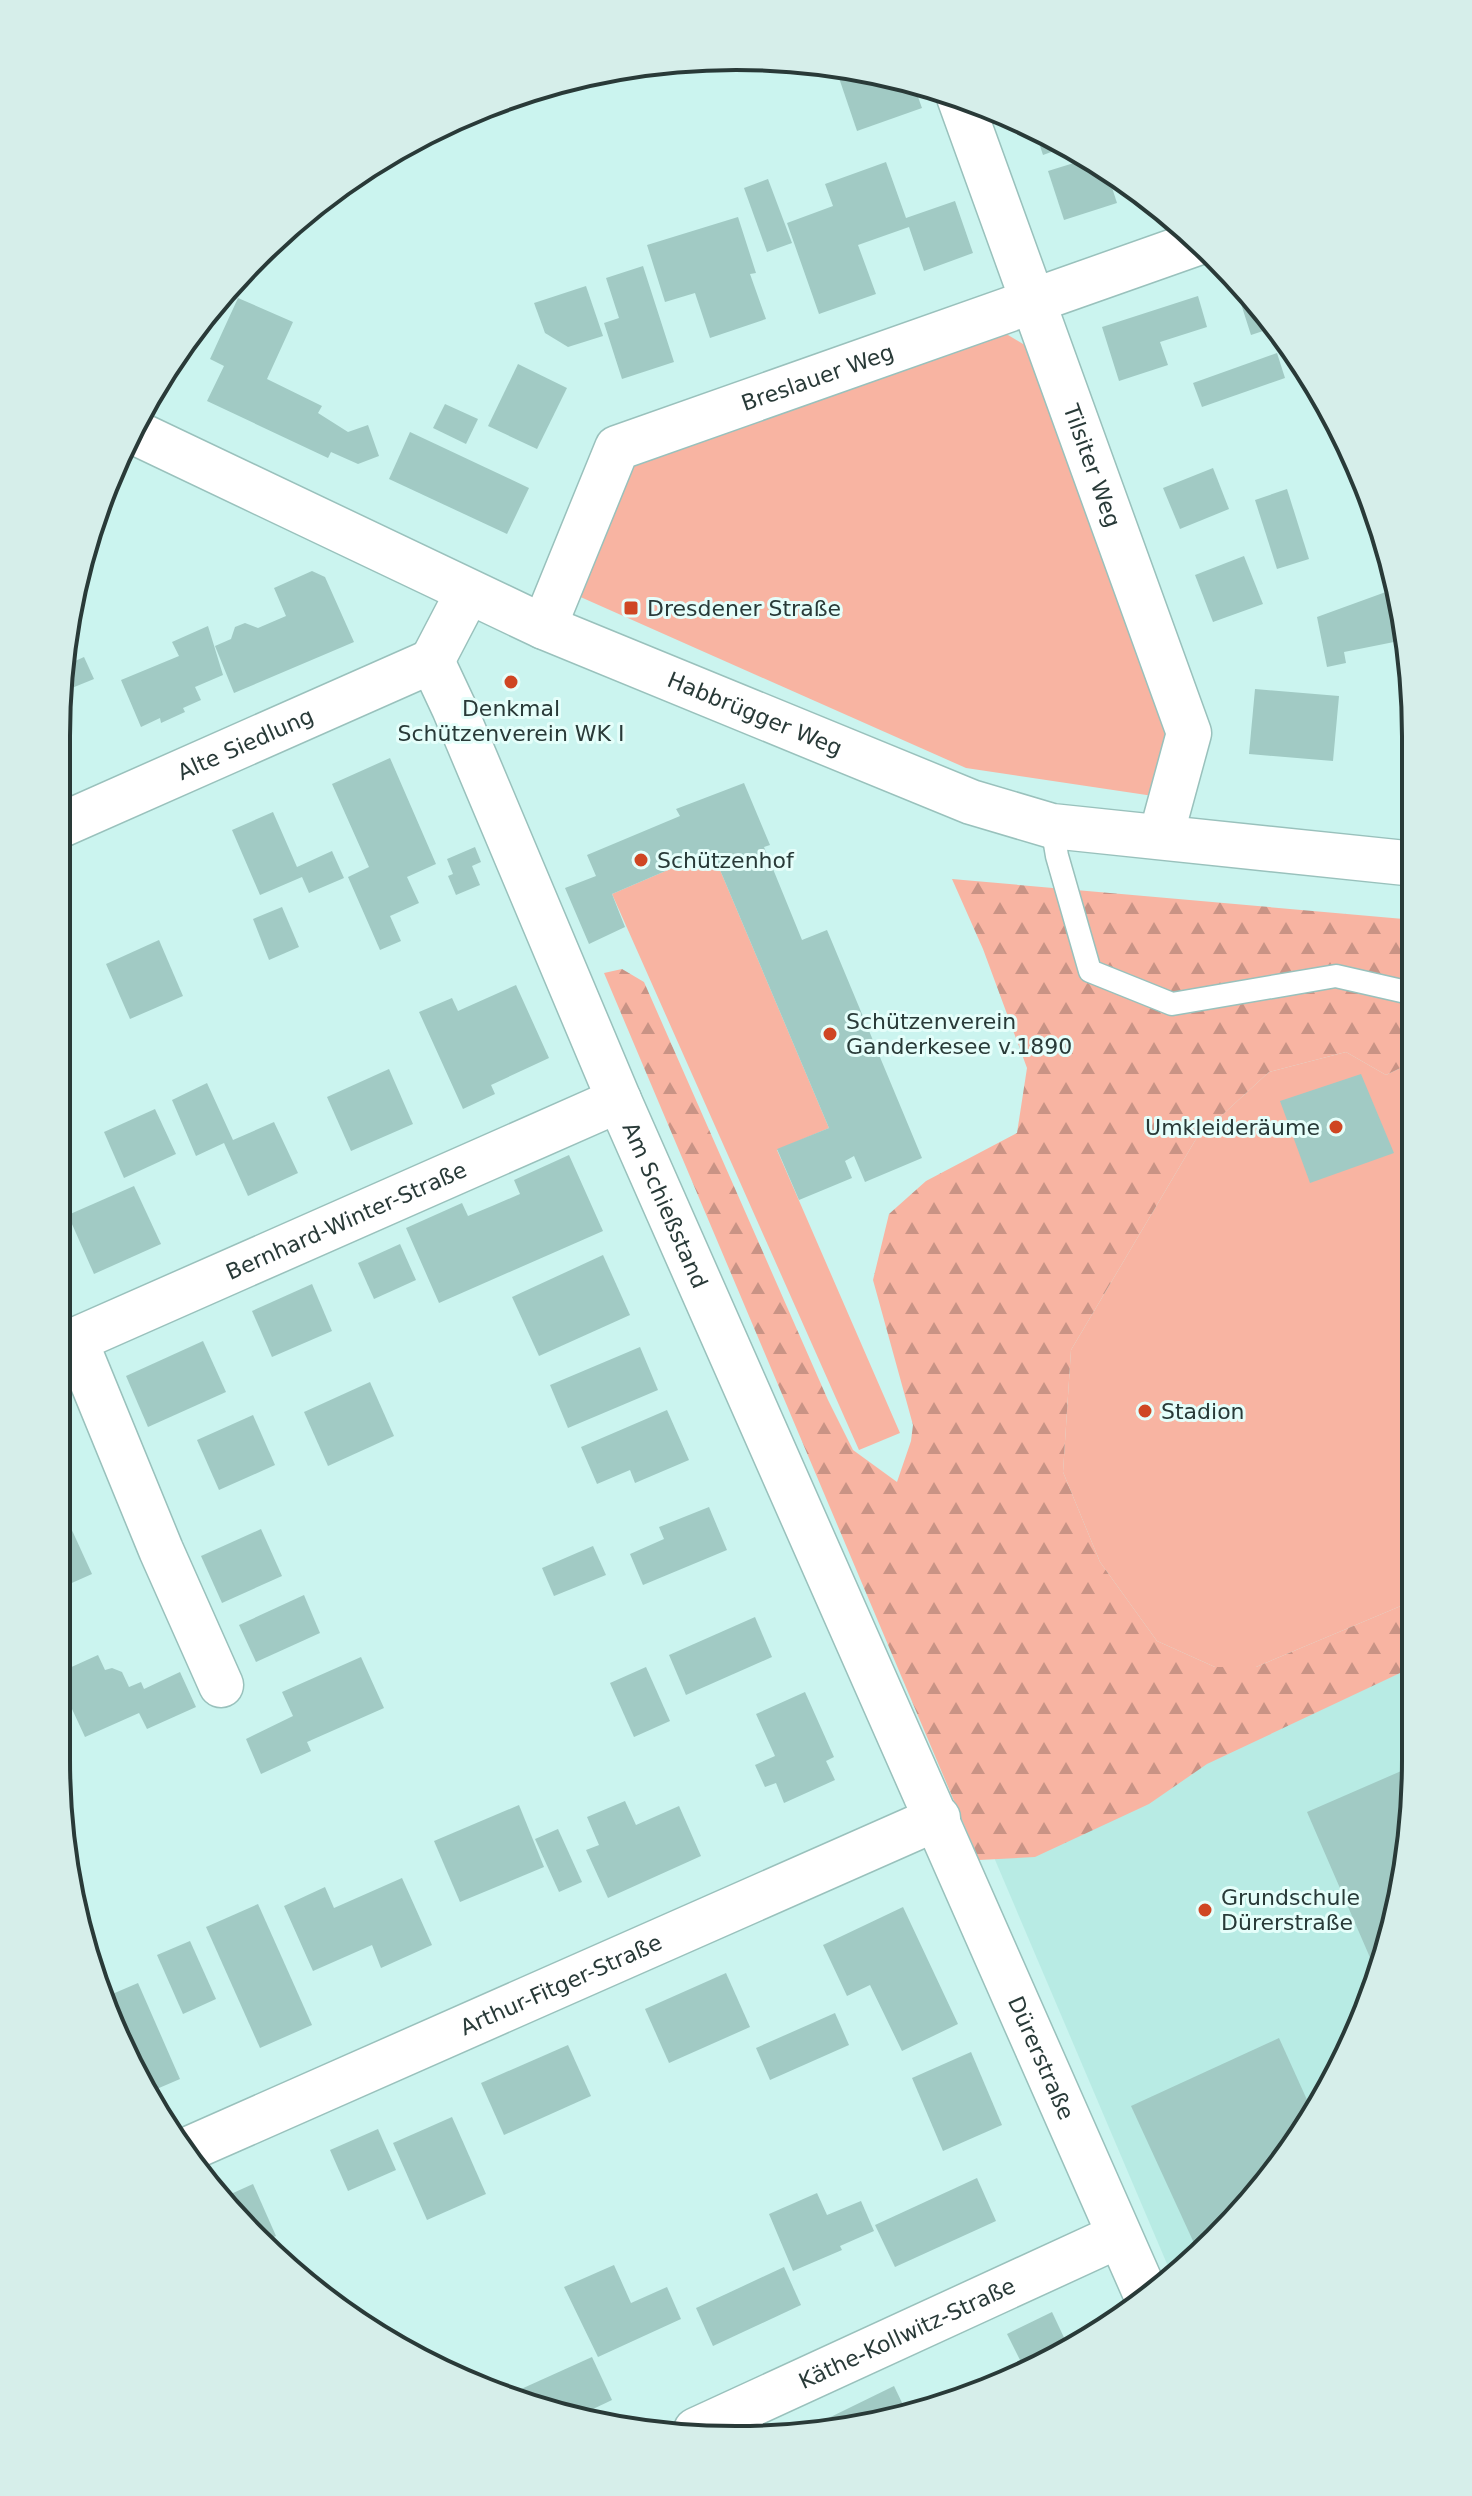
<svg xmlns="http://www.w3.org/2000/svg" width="1472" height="2496" viewBox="0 0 1472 2496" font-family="'DejaVu Sans',sans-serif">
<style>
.built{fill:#b8ebe4}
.green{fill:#f8b4a2}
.forest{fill:url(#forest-firs)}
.building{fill:#a1cac4}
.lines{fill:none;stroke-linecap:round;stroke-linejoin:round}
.service-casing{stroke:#99c1bc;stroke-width:25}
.minor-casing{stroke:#99c1bc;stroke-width:47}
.tertiary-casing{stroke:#99c1bc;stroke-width:47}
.service{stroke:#fff;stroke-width:22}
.minor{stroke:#fff;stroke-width:44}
.tertiary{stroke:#fff;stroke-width:44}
.poi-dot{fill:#cf4623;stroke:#e5fefa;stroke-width:3}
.labels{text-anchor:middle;stroke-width:6;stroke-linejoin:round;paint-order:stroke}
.street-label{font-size:22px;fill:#293a38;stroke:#e5fefa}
.poi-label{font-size:22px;fill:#293a38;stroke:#e5fefa;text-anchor:start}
.rim{fill:none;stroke:#293a38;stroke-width:4}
</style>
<defs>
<pattern id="forest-firs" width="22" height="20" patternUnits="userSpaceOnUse" patternTransform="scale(2)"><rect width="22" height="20" fill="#f8b4a2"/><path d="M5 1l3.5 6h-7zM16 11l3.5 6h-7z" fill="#c99385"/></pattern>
</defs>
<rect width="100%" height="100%" fill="#cbf4ef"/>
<path class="built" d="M1415,1667v138l-35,174 -78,158 -118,135 -11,6 -186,-437z"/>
<g class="green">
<path d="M1003,332l25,15 151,384 -19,66 -194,-29 -390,-173 56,-129z"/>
<path d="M712,851l117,277 -52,22 123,283 -41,17 -247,-556z"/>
<path d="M1346,1052l40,23 29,-14v539l-159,67h-41l-58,-26 -57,-79 -37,-90 8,-122 125,-211 73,-67z"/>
</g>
<path class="forest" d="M952,879l463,41v141l-29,14 -40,-23 -77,20 -73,67 -125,211 -8,122 37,90 57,79 58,26h41l159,-67v66l-208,98 -58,40 -114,53 -56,3 -375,-887 18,-4 22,13 184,418 25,50 44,32 14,-41 2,-16 -40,-145 16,-66 37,-33 91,-48 10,-65 -44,-119z"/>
<g class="building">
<path d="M858,68l55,15 9,25 -65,23 -19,-56z"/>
<path d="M1034,128l34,18 -25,9z"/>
<path d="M1090,158l15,8 12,37 -53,17 -16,-49z"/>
<path d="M886,162l20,56 49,-17 18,52 -49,18 -15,-44 -51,18 18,49 -57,20 -32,-91 46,-17 -8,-22z"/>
<path d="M768,179l24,64 -25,9 -23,-64z"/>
<path d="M738,217l18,56 -6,1 16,45 -56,19 -15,-45 -30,9 -18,-57z"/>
<path d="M643,266l31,96 -52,17 -18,-56 15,-5 -13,-40z"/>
<path d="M1237,281l5,7 30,40 -21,7 -17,-53z"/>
<path d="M586,286l17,50 -35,11 -23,-14 -11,-30z"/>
<path d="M1198,296l9,31 -47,15 8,23 -49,16 -17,-54z"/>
<path d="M238,298l55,24 -26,57 55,27 -4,7 30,19 20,-7 11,31 -21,8 -27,-12 -3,6 -121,-57 17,-35 -14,-7z"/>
<path d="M1277,353l8,25 -83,29 -9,-24z"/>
<path d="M518,364l49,24 -30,61 -49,-23z"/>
<path d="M445,404l33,15 -12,25 -33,-16z"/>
<path d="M410,432l119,56 -22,46 -118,-55z"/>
<path d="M1213,468l16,41 -49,20 -17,-41z"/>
<path d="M1287,489l22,70 -32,10 -22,-69z"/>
<path d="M1244,556l19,48 -50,18 -18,-47z"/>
<path d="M312,571l13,6 29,65 -120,51 -19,-47 16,-7 4,-12 10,-4 13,5 28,-12 -12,-28z"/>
<path d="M1394,589l10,51 -60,12 2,11 -19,4 -10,-50z"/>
<path d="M208,626l15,49 -28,12 6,13 -18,8 2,4 -24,11 -1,-5 -19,9 -20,-47 58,-24 -7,-14z"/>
<path d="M84,657l10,22 -37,15 5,-27z"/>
<path d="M1412,678l3,13 -2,42 -10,-54z"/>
<path d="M1255,689l84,7 -6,65 -84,-7z"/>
<path d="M390,758l46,106 -29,13 12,26 -29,13 11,25 -21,9 -32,-73 21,-10 -37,-83z"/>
<path d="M744,783l26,62 -6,2 38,93 25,-10 95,228 -57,24 -11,-26 -9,5 7,17 -53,22 -22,-51 52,-21 -117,-277 -100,43 13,33 -36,17 -24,-56 31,-12 -9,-21 93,-39 -4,-7z"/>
<path d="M273,812l24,55 35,-16 12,27 -35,15 -7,-16 -42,18 -28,-65z"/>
<path d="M475,847l6,15 -9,4 8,19 -24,10 -8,-19 5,-2 -6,-15z"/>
<path d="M282,907l17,40 -30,13 -16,-41z"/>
<path d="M159,940l24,56 -53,23 -24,-55z"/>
<path d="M516,985l33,73 -58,27 4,9 -32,15 -44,-97 33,-14 6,13z"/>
<path d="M389,1069l24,55 -62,27 -24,-54z"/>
<path d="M1361,1074l33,79 -84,30 -30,-82z"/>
<path d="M207,1083l26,57 41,-18 24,51 -50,23 -24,-53 -28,13 -24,-56z"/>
<path d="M155,1109l21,45 -52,24 -20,-46z"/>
<path d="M569,1155l34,76 -164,72 -33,-75 56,-25 6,13 24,-10 28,-12 -6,-14z"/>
<path d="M134,1186l27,58 -67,30 -26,-59z"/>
<path d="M400,1244l16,36 -42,19 -16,-36z"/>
<path d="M603,1255l27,60 -91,41 -27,-59z"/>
<path d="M312,1284l20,47 -60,26 -20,-46z"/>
<path d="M203,1341l23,51 -78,35 -22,-51z"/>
<path d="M640,1347l18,43 -90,38 -18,-43z"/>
<path d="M370,1382l24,54 -66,30 -24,-54z"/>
<path d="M667,1410l22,50 -54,23 -5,-13 -33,14 -16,-37z"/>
<path d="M253,1415l22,50 -56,25 -22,-50z"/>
<path d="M709,1507l18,43 -84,35 -13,-31 34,-15 -5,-12z"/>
<path d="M65,1515l27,59 -36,16v-71z"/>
<path d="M261,1529l21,47 -60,27 -21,-47z"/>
<path d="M593,1546l13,29 -52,21 -12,-28z"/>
<path d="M304,1595l16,38 -64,29 -17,-37z"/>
<path d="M755,1617l17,40 -86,38 -17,-40z"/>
<path d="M98,1655l7,15 7,-2 10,4 7,15 12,-5 3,7 36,-17 16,35 -49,22 -8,-16 -54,24 -13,-28 -12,-4 -4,-10 3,-15 -3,-6z"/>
<path d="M361,1657l23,51 -77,34 4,9 -50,23 -15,-35 47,-23 -11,-24z"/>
<path d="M646,1667l24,54 -36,16 -24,-54z"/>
<path d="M805,1692l29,65 -8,4 9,19 -51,23 -8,-20 -11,4 -10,-22 20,-9 -19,-42z"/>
<path d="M1415,1765v40l-35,174 -11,22 -8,-18 17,-7 -71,-164z"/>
<path d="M625,1801l11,24 43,-19 22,50 -93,42 -22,-48 13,-5 -12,-28z"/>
<path d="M519,1805l25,62 -84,35 -26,-61z"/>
<path d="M558,1829l24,53 -23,10 -24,-53z"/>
<path d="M402,1878l30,67 -51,23 -9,-23 -59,26 -29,-65 41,-19 9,21z"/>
<path d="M258,1904l54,121 -52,23 -54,-121z"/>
<path d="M903,1907l55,117 -56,27 -32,-66 -23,11 -24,-51z"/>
<path d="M190,1941l26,58 -33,15 -26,-59z"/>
<path d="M726,1973l24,54 -81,36 -24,-54z"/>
<path d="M138,1983l42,96 -28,12 -49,-93z"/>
<path d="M835,2013l14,32 -79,35 -14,-32z"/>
<path d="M1279,2038l34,75 -11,24 -103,117 -68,-148z"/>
<path d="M568,2045l23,51 -87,39 -23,-52z"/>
<path d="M971,2052l31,73 -59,26 -31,-73z"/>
<path d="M452,2117l34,77 -59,26 -34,-77z"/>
<path d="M378,2129l18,41 -48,21 -18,-41z"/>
<path d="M977,2178l19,43 -101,46 -20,-42z"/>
<path d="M253,2184l23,52 -9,4 -45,-42z"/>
<path d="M817,2193l10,22 34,-14 13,30 -34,15 2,4 -49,21 -24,-57z"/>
<path d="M614,2265l17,38 36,-16 14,32 -83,38 -34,-70z"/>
<path d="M784,2267l17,38 -88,41 -17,-38z"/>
<path d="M1052,2312l15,32 -42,26 -18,-36z"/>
<path d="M592,2357l20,43 -38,18 -14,-1 -50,-23z"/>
<path d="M894,2386l11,23 -99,24 -2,-3z"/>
</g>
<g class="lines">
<g class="service-casing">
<path id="service" d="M1052,826l5,30 33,115 82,33 164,-28 79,18"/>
</g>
<g class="minor-casing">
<g id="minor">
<path id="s1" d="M959,97l230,636 -28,103"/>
<path id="s2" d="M544,627l73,-179 583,-206"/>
<path id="s3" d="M432,661l22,47 165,392 527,1195"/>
<path d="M432,661l36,-69"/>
<path id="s4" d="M57,827l375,-166"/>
<path d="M75,1340l86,210 60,135"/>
<path id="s5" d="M57,1348l562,-248"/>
<path id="s6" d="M184,2151l754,-333"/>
<path id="s7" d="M696,2430l422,-194"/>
</g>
</g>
<g class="tertiary-casing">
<g id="tertiary">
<path id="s8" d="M134,432l410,195 427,175 81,24 363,38"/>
</g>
</g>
<use href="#service" class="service"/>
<use href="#minor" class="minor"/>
<use href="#tertiary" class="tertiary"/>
</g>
<g class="poi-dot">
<rect x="623" y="600" width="16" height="16" rx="4"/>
<circle cx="511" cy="682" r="8"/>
<circle cx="641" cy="860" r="8"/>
<circle cx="830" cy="1034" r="8"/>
<circle cx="1336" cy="1127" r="8"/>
<circle cx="1145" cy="1411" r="8"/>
<circle cx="1205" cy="1910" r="8"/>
</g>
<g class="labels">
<g class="street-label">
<text dy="8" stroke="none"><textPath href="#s2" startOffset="406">Breslauer Weg</textPath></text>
<text dy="8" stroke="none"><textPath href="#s1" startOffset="392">Tilsiter Weg</textPath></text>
<text dy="8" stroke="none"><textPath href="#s8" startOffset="682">Habbrügger Weg</textPath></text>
<text dy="8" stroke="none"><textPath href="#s4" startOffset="206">Alte Siedlung</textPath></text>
<text dy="8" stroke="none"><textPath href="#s3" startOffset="592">Am Schießstand</textPath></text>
<text dy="8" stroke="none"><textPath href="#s5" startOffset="316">Bernhard-Winter-Straße</textPath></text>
<text dy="8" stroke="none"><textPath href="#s6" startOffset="412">Arthur-Fitger-Straße</textPath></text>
<text dy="8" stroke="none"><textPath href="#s3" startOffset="1524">Dürerstraße</textPath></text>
<text dy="8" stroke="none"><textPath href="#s7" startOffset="232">Käthe-Kollwitz-Straße</textPath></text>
</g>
<g class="poi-label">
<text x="647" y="616">Dresdener Straße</text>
<text x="511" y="716" text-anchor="middle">Denkmal<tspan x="511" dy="25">Schützenverein WK I</tspan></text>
<text x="657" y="868">Schützenhof</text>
<text x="846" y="1029">Schützenverein<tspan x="846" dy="25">Ganderkesee v.1890</tspan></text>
<text x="1320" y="1135" text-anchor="end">Umkleideräume</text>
<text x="1161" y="1419">Stadion</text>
<text x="1221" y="1905">Grundschule<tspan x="1221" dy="25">Dürerstraße</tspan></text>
</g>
</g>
<path d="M0 0H1472V2496H0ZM736 70H736A666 666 0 0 1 1402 736V1760A666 666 0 0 1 736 2426H736A666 666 0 0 1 70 1760V736A666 666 0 0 1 736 70Z" fill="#d6eeea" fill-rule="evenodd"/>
<path class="rim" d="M736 70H736A666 666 0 0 1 1402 736V1760A666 666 0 0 1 736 2426H736A666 666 0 0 1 70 1760V736A666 666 0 0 1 736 70Z"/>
</svg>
